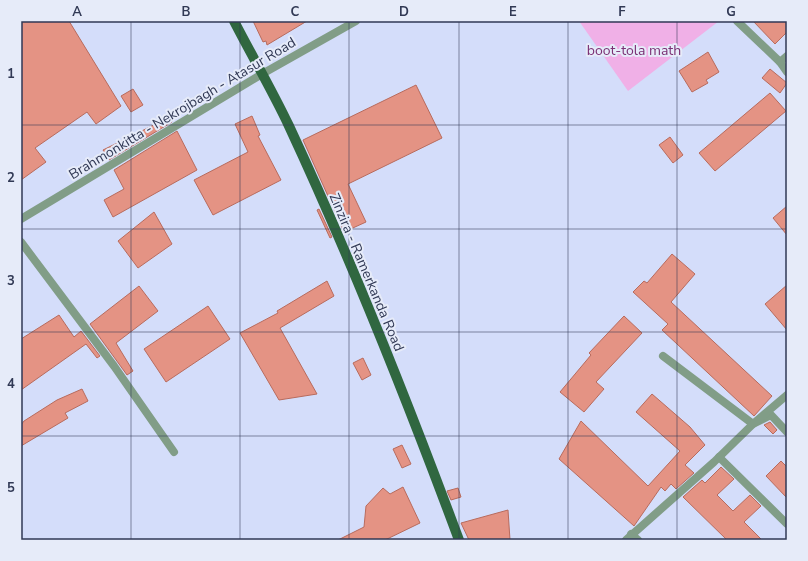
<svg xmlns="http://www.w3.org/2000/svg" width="808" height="561" viewBox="0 0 808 561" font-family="'Nunito Sans',sans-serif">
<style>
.green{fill:#f0b0e7}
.building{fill:#e49384;stroke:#b86b5d}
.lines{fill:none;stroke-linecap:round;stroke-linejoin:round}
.minor{stroke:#819d87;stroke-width:8}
.primary{stroke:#306740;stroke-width:10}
.grid{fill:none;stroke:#313955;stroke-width:1;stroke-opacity:0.55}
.labels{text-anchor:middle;stroke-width:4;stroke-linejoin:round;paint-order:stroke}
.park-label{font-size:14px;fill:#7b3074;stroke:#e6ebf9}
.street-label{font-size:14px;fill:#313955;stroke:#e6ebf9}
.neatline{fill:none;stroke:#313955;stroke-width:1.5}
.grid-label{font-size:13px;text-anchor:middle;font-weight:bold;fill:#313955}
</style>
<rect width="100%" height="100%" fill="#d4ddfa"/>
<path class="green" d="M579,21h140l-91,70z"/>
<g class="building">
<path d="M21,21h48l52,85 -25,18 -9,-12 -52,36 11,14 -25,18z"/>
<path d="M253,21h54l-40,24 -1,-4 -3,1z"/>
<path d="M753,21h34v11l-12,12z"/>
<path d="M708,52l11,20 -13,8 2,3 -16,9 -13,-21z"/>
<path d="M770,69l17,14 -7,10 -18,-15z"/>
<path d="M416,85l26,53 -94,46 18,38 -22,10 -41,-92z"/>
<path d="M133,89l10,16 -12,7 -10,-16z"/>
<path d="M770,93l16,18 -71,60 -16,-18z"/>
<path d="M252,116l8,19 -2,1 23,44 -68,35 -19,-35 54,-28 -13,-28z"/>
<path d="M170,117l2,5 -63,38 -6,-10z"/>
<path d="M177,131l20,39 -84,47 -9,-17 20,-11 -10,-19z"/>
<path d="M670,137l13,18 -10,8 -14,-18z"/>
<path d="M787,206v29l-14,-17z"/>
<path d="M319,209l13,28 -2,1 -13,-28z"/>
<path d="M154,212l18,32 -34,24 -20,-27z"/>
<path d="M672,254l23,20 -24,28 101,94 -18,20 -92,-86 6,-6 -35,-32 11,-11 3,2z"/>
<path d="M327,281l7,15 -54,32 37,66 -38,6 -39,-67 38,-20 -1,-2z"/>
<path d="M787,285v45l-22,-26z"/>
<path d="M139,286l19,25 -42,32 17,28 -6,4 -37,-51z"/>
<path d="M208,306l22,33 -64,43 -22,-33z"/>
<path d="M59,315l15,22 7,-6 19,25 -3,2 -11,-14 -65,46v-51z"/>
<path d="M624,316l18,17 -46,49 8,7 -20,23 -24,-20 31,-37 -2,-2z"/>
<path d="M363,358l8,17 -9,5 -9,-17z"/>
<path d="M82,389l6,12 -23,12 3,5 -47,28v-21l3,-4 33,-21z"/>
<path d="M652,394l38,33 15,18 -20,20 9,8 -18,16 -5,-5 -6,7 -4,-4 -27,39 -75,-67 22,-38 67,65 32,-35 -44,-39z"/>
<path d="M770,422l7,8 -4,4 -9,-9z"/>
<path d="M402,445l9,19 -9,4 -9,-19z"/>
<path d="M781,461l6,6v31l-21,-22z"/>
<path d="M721,467l13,12 -17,16 16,16 17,-16 11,11 -17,16 18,18h-35l-44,-43 19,-17 3,3z"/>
<path d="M403,487l17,36 -35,17h-47l26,-13 2,-21 17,-18 7,6z"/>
<path d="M458,488l3,9 -10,3 -4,-9z"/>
<path d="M508,510l2,30h-41l-8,-17z"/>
</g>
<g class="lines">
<g class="minor">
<path d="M737,21l43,41 7,10"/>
<path d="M780,62l7,-6"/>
<path d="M21,219l241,-145 94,-53"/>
<path d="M21,242l93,124 60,86"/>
<path d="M663,356l90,68 18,-9 16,17"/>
<path d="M719,457l68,67"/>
<path d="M631,534l7,6"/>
<path d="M626,540l88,-78 39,-38 34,-29"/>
</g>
<path class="primary" d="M234,21c18,35 38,69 55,105 63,135 118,274 170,414"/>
</g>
<path class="grid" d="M131,21v519M240,21v519M349,21v519M459,21v519M568,21v519M677,21v519M21,125h766M21,229h766M21,332h766M21,436h766"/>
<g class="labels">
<g class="park-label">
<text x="634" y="55">boot-tola math</text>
</g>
<g class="street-label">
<text transform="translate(182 108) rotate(-31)" y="5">Brahmonkitta - Nekrojbagh - Atasur Road</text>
<text transform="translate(367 272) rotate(67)" y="5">Zinzira - Ramerkanda Road</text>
</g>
</g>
<rect width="808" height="561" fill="none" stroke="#e6ebf9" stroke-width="44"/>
<rect x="22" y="22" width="764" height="517" class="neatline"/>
<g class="grid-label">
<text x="77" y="16">A</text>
<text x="186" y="16">B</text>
<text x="295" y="16">C</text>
<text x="404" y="16">D</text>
<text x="513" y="16">E</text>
<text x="622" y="16">F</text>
<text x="731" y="16">G</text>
<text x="11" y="78">1</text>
<text x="11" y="182">2</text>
<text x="11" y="285">3</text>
<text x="11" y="388">4</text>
<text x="11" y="492">5</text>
</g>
</svg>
